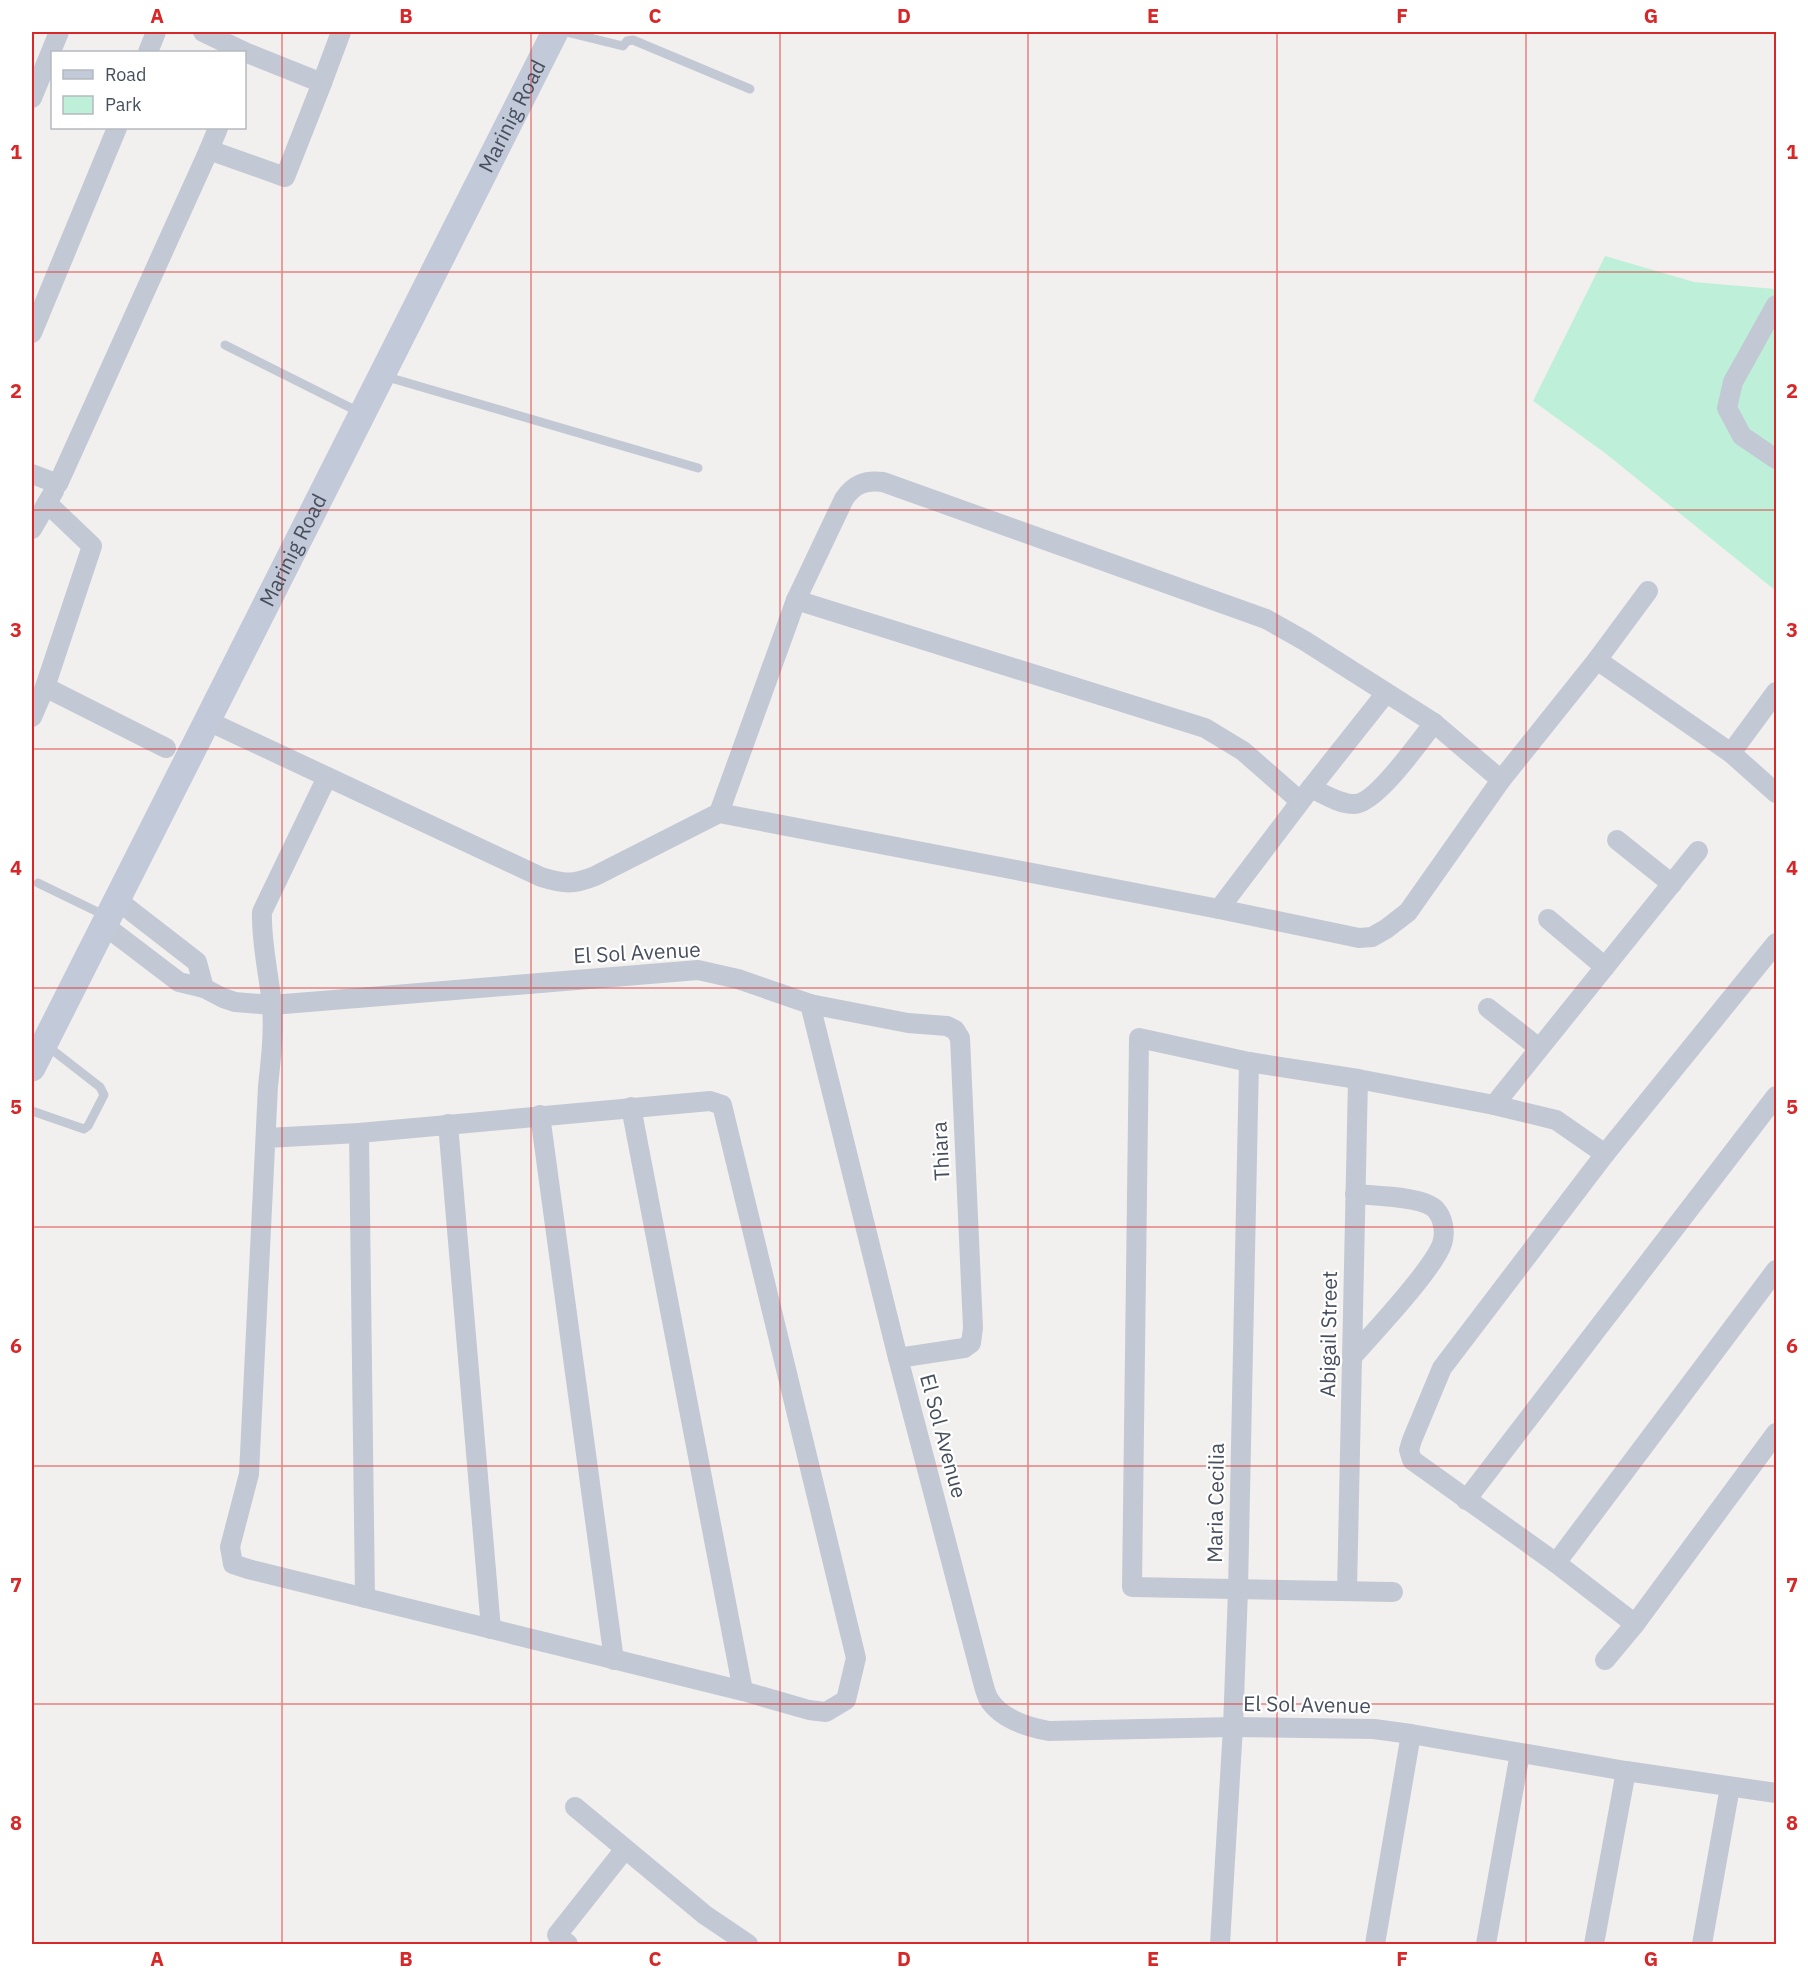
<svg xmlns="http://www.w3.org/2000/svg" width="1808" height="1976" viewBox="0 0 1808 1976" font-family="'IBM Plex Sans',sans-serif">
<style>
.green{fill:#bef0d9}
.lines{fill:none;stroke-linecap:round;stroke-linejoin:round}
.lane{stroke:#c3c9d4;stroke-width:9}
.street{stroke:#c3c9d4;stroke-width:20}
.secondary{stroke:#c2c9d8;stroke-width:27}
.grid{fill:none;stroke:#d62828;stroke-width:1.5;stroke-opacity:0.55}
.labels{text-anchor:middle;stroke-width:4.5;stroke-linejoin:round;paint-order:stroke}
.street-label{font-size:21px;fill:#474f5d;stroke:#fff}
.neatline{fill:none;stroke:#d62828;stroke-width:2}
.grid-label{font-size:20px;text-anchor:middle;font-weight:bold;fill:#d62828}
</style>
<rect width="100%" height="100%" fill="#f2f0ef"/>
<path class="green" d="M1605,256l89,26 82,7v302l-171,-138 -72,-52z"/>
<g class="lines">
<g class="lane">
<path d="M566,32l57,14 4,-5 6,-1 117,49"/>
<path d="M225,345l136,68"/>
<path d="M384,376l314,92"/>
<path d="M38,883l68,33"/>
<path d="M32,1111l52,18 4,-3 16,-31 -4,-8 -54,-42"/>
</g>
<g class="street">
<path d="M203,32l44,21 75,30 19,-51"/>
<path d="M148,52l8,-20"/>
<path d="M32,98l27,-66"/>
<path d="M218,128l-9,22 76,27 37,-94"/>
<path d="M1776,305l-43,77 -6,26 15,28 34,23"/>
<path d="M32,333l85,-205"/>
<path d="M32,474l26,10 151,-334"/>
<path d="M32,529l22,-38"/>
<path d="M796,600l409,128 38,23 57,50"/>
<path d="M1597,660l134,93 45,40"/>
<path d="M45,687l121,61"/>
<path d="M32,717l13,-30 47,-141 -45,-43"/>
<path d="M208,721l333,156c23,7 32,8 54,-1l124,-63 500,96 140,29 13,-1 14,-8 22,-17 93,-132 96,-120 51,-69"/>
<path d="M1731,753l45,-61"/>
<path d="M1311,788c13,6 28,16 43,16 21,1 66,-63 80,-81"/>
<path d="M719,813l77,-213 48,-101c10,-15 21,-19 39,-17l383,137 39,22 129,82 67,57"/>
<path d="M1617,840l55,44"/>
<path d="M117,900l80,62 7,26"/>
<path d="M1219,909l91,-120 76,-96"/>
<path d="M1548,919l57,48"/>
<path d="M104,925l75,57 25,6 19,10 12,4 37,3 426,-35 40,9 72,25 88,354 83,317c2,8 4,16 7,23 12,21 39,29 61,33l184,-4 141,2 37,5 215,37 150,22"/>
<path d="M810,1004l98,19 39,3 8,4 5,8 13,290 -2,15 -7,5 -66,10"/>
<path d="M1488,1008l51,40"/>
<path d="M1494,1105l204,-254"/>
<path d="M631,1107l112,584"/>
<path d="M540,1115l74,545"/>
<path d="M448,1124l43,505"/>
<path d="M359,1133l6,465"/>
<path d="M266,1138l93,-5 351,-32 12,4 134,553 -10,42 -20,12 -17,-2 -66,-19 -495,-122 -15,-5 -3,-17 19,-73 19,-388c3,-27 6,-53 4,-80 -3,-32 -11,-62 -10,-94l65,-135"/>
<path d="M1353,1356c19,-22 86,-92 90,-116 2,-10 0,-22 -7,-30 -12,-14 -62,-14 -81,-16"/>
<path d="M1466,1500l310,-404"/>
<path d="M1556,1563l220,-293"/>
<path d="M1347,1591l11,-512"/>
<path d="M1393,1592l-261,-5 7,-549 110,24 109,17 136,26 62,15 49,34"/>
<path d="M1635,1624l-79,-61 -144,-103 -3,-10 3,-10 30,-72 163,-214 171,-211"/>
<path d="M1605,1660l30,-36 141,-191"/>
<path d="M575,1807l130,108 43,29"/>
<path d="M568,1944l-11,-9 68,-86"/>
<path d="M1220,1944l13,-217 5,-137 11,-528"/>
<path d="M1375,1944l36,-210"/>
<path d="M1486,1944l34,-191"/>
<path d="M1594,1944l32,-173"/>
<path d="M1702,1944l28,-157"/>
</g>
<path class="secondary" id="s1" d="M32,1068l523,-1036"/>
</g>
<path class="grid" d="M282,32v1912M531,32v1912M780,32v1912M1028,32v1912M1277,32v1912M1526,32v1912M32,272h1744M32,510h1744M32,749h1744M32,988h1744M32,1227h1744M32,1466h1744M32,1704h1744"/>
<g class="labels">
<g class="street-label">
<text dy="7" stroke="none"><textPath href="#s1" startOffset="1066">Marinig Road</textPath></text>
<text dy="7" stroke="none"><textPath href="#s1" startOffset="580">Marinig Road</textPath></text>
<text transform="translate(637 953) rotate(-3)" y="7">El Sol Avenue</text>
<text transform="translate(941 1151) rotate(-93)" y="7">Thiara</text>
<text transform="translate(1329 1334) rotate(-89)" y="7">Abigail Street</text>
<text transform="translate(943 1436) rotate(75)" y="7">El Sol Avenue</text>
<text transform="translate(1216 1503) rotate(-89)" y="7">Maria Cecilia</text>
<text transform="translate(1307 1705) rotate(1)" y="7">El Sol Avenue</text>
</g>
</g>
<rect width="1808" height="1976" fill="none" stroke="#ffffff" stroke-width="66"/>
<rect x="51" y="51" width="195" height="78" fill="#ffffff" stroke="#b5b9be" stroke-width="1.5"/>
<rect x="63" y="70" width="30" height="9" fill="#c2c9d8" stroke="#b5b9be" stroke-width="1.5"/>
<text x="105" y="81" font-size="18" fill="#474f5d">Road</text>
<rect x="63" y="96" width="30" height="18" fill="#bef0d9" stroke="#b5b9be" stroke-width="1.5"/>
<text x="105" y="111" font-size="18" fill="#474f5d">Park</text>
<rect x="33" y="33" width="1742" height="1910" class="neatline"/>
<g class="grid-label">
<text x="157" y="23">A</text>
<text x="406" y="23">B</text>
<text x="655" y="23">C</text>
<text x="904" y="23">D</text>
<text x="1153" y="23">E</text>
<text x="1402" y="23">F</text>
<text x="1651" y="23">G</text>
<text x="16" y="159">1</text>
<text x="1792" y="159">1</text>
<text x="16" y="398">2</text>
<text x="1792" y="398">2</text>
<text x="16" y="637">3</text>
<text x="1792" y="637">3</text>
<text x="16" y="875">4</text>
<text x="1792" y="875">4</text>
<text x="16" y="1114">5</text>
<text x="1792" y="1114">5</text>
<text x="16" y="1353">6</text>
<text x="1792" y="1353">6</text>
<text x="16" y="1592">7</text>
<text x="1792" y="1592">7</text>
<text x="16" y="1830">8</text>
<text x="1792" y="1830">8</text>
<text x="157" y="1966">A</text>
<text x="406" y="1966">B</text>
<text x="655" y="1966">C</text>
<text x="904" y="1966">D</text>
<text x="1153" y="1966">E</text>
<text x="1402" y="1966">F</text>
<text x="1651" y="1966">G</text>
</g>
</svg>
